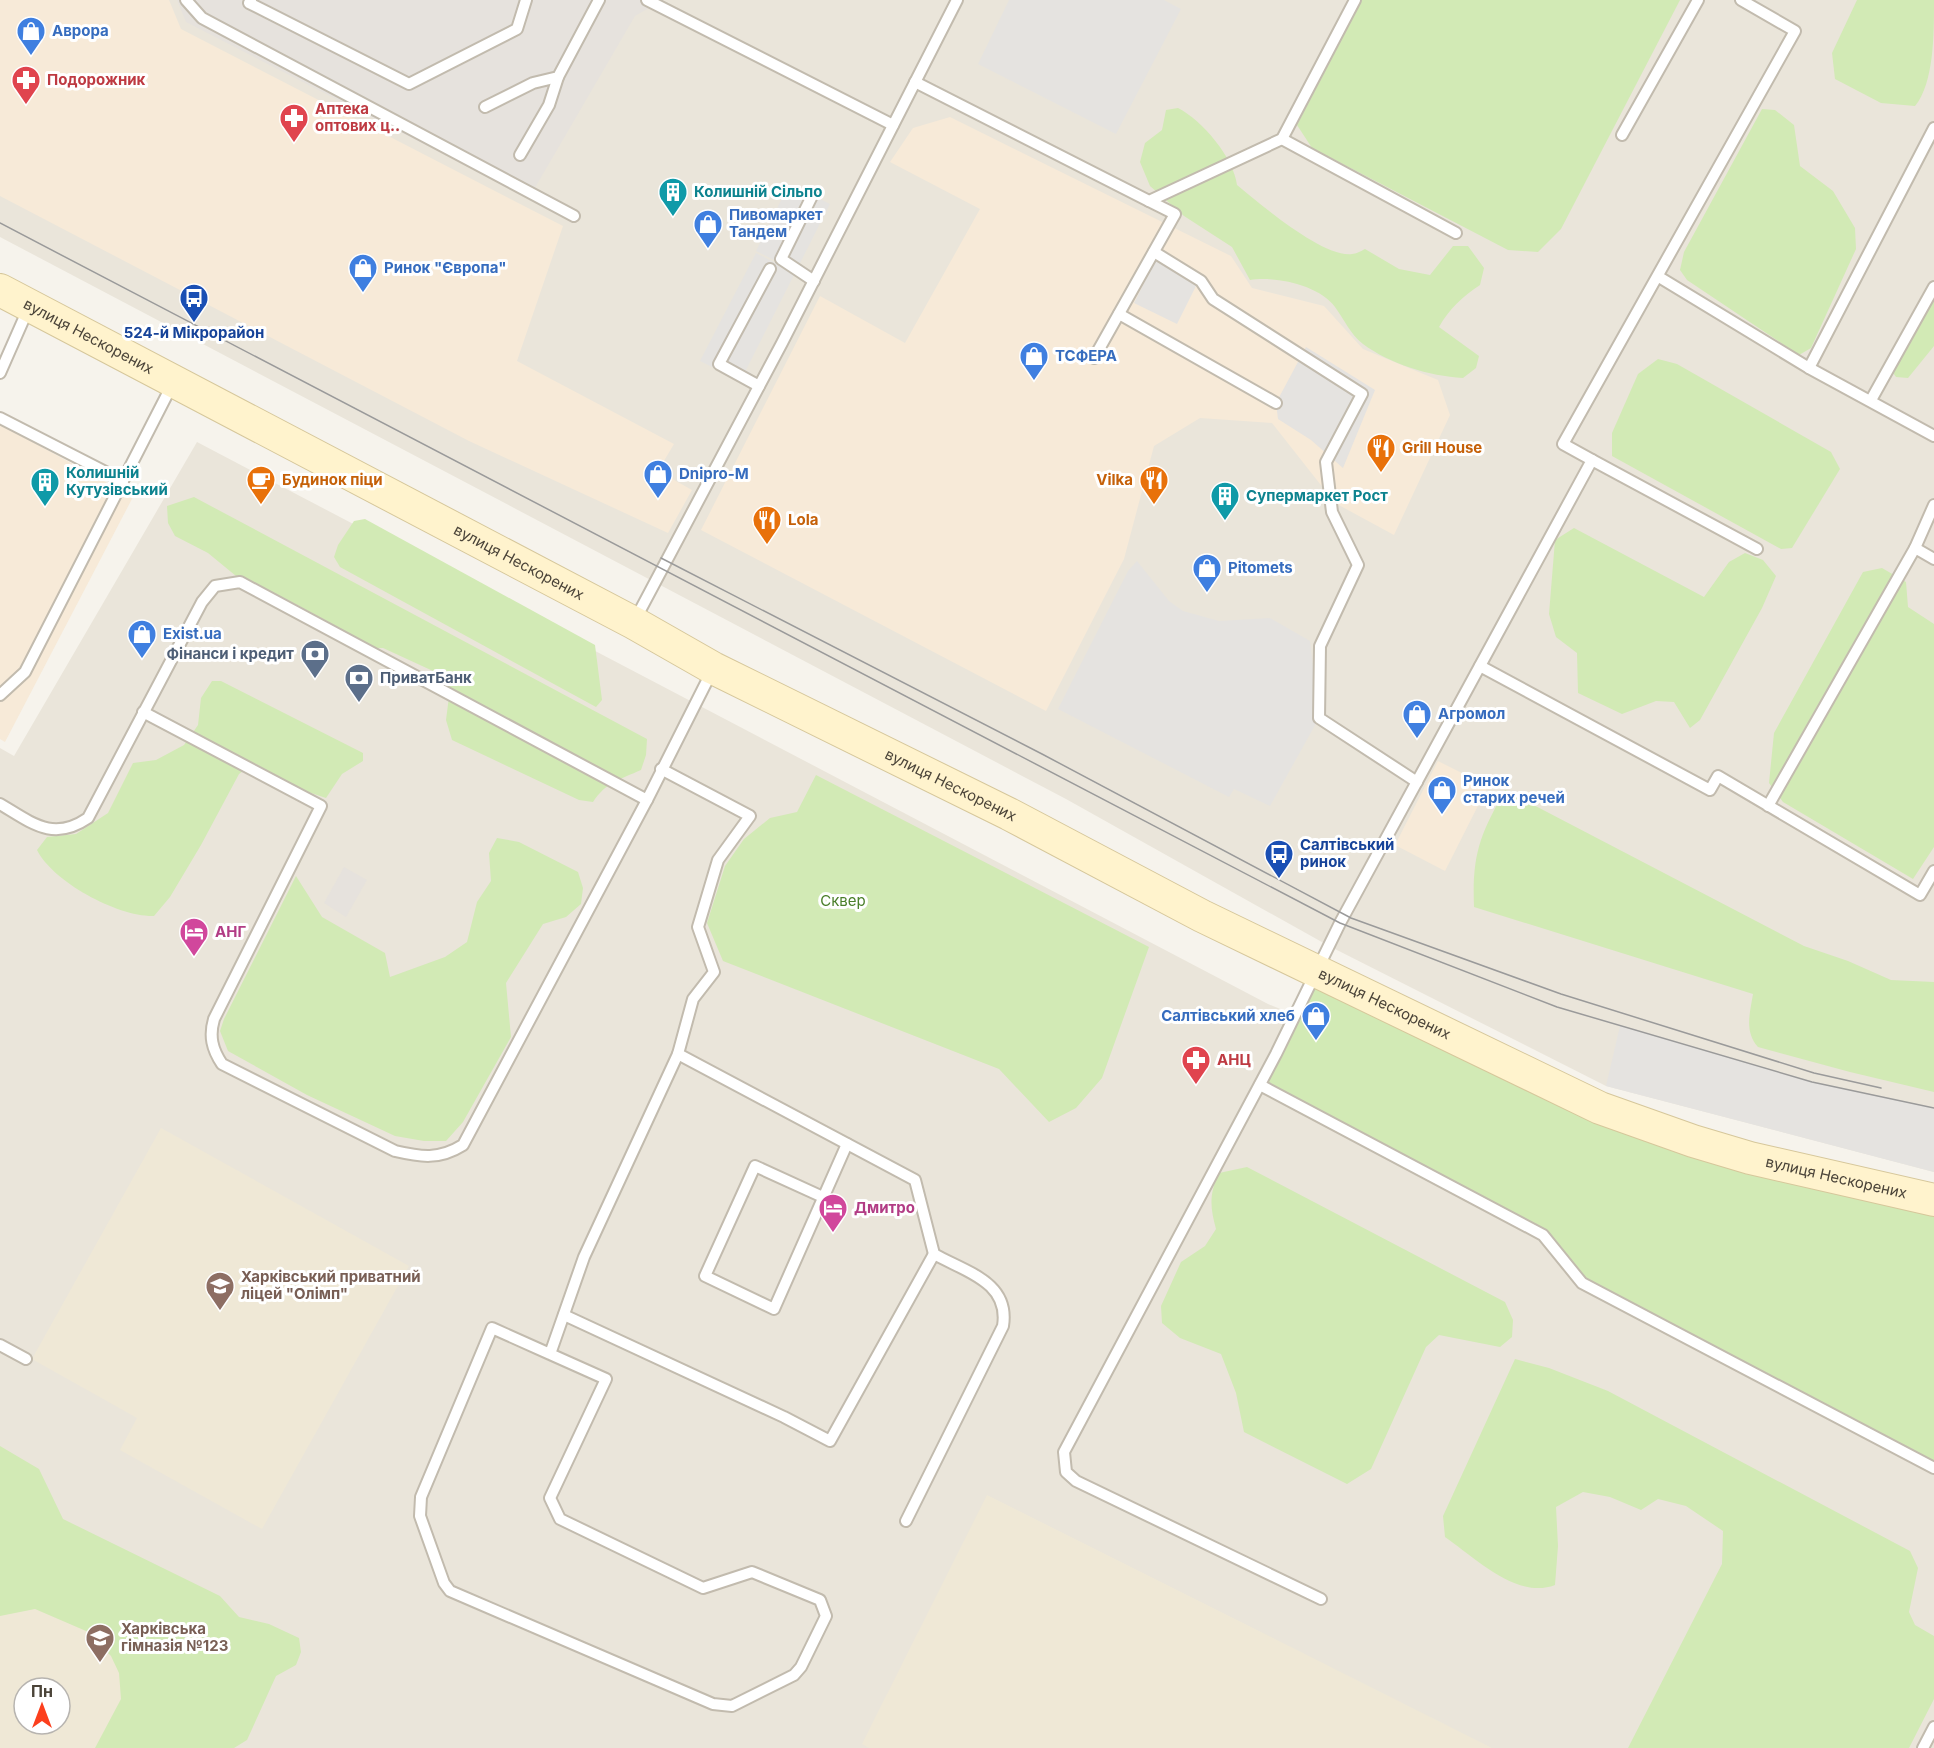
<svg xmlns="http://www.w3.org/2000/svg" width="1934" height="1748" viewBox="0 0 1934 1748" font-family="Inter,sans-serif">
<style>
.residential{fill:#eae5da;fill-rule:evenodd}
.commercial{fill:#f7ead8}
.industrial{fill:#e6e2dd}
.education{fill:#efe8d6;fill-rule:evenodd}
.green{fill:#d2eab5}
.parking{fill:#e5e3e0}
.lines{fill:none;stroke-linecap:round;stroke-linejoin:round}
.lane-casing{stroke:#c2bbae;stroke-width:14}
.secondary-casing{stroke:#d6c79b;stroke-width:34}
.lane{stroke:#fff;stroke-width:10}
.secondary{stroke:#fff3cd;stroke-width:32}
.tram{stroke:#9a9a9a;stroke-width:1.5}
.labels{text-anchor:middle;stroke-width:6;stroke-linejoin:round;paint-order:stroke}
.shop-label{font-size:15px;font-weight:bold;fill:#366cbe;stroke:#fff;text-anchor:start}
.health-label{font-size:15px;font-weight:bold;fill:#be3a42;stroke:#fff;text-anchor:start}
.culture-label{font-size:15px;font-weight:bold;fill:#0d838f;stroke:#fff;text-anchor:start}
.transit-label{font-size:15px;font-weight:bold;fill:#164399;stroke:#fff}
.street-label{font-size:15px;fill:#4b4439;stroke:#fff}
.food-label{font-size:15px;font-weight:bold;fill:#c56008;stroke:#fff;text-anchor:start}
.service-label{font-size:15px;font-weight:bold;fill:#4e5e75;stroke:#fff;text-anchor:end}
.park-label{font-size:15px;fill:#4a7f2a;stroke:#fff}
.hotel-label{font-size:15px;font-weight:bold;fill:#b23c85;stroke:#fff;text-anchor:start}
.education-label{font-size:15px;font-weight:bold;fill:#785e54;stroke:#fff;text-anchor:start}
</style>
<rect width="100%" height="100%" fill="#f6f3ec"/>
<g class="residential">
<path d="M0,0h1934v1172l-328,-86 -277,-140 -263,-147 -1066,-562z"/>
<path d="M197,442l1071,562 508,209 158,25v510h-1934v-1000l14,8zM24,1688h36v36h-36z"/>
</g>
<g class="commercial">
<path d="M0,0h169l12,29 382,197 -46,135 157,83 -16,27 34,19 -24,43 -199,-92 -469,-245z"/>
<path d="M950,117l281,139 21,32 72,18 39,43 75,31 12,35 -56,120 -59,-32 -63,-80 -72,-5 -46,28 -30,113 -78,152 -345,-181 119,-234 85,47 75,-134 -90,-47 23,-34z"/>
<path d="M0,424l133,73 -128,245 -5,-3z"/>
<path d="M1438,761l50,25 -43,85 -50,-26z"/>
</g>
<g class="industrial">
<path d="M177,0h486l-28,16 -106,182 -343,-176z"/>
<path d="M344,867l23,13 -21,37 -22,-14z"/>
</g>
<g class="education">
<path d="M161,1128l248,138 -147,263 -142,-79 17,-32 -105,-59z"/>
<path d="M987,1495l276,138 229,115h-623l-7,-4z"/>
<path d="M0,1537l212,103 -51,108h-161zM24,1688h36v36h-36z"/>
</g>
<g class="green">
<path d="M1362,0h318l-119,229 -23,23 -30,-2 -196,-102 -15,-23z"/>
<path d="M1857,0h77c0,34 0,83 -19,106l-34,-3 -46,-24 -3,-26z"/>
<path d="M1178,108c24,12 56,50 59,77 22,18 86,73 115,69 4,0 9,-3 13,-5l34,20 31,6 23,-29h15l16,22 -4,17c-17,11 -31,24 -41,42l40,29 -3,12 -13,10c-34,-2 -73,-14 -100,-34 -13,-10 -19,-25 -28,-37 -16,-22 -60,-31 -85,-27l-18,-33 -48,-31 -34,-30 -10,-24 5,-19 17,-13 4,-20z"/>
<path d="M1762,109l13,1 19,15 6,41 33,25 22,37 1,21 -45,99 -12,7 -112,-75 -7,-10 4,-18z"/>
<path d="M1934,287v59l-26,32 -12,-1 -7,-10z"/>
<path d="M1658,359l19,5 154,88 9,17 -48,79 -11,1 -169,-93v-23l26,-59z"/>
<path d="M194,497l453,242 -1,16 -5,15c-20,9 -35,12 -48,32l-14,-2 -127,-60 -6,-20 4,-31 -17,-18 -50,-23h-7l-86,-47 -54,-25 -28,-23 -33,-17 -7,-13 -1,-17z"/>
<path d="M365,519l230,126 7,55 -6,7 -256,-140 -6,-10 4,-12 16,-24z"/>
<path d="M1574,528l130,69 25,-35 16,-9 18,7 13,16 -14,32 -62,112 -10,8 -16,-26 -18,-1 -34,13 -44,-21 -1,-40 -21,-16 -7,-23 6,-74z"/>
<path d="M1882,568l24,14 2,25 26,17v223l-21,32 -130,-77 -14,-19 5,-50 89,-161z"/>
<path d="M212,681h9l142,72v8l-21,13 -16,24 -24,-8 -48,-27 -15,11 -38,71 -31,52 -16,19c-36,1 -101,-34 -117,-66l10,-13 29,-3 32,-21 25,-50 23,-3 28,-15 14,-20 3,-27z"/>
<path d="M816,775l333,172 -47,131 -26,30 -27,14 -50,-53 -276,-108 -16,-38 18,-57 19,-27 26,-21 27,-6z"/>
<path d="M1505,790l299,156 44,15 43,19 43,2v110l-84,-20 -92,-25c-14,-16 -8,-34 -5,-53l-279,-87c-2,-53 6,-72 31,-117z"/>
<path d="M497,838l22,4 59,30 5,16 -2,16 -15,13 -23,7 -37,59 5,54 -48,85 -17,19h-22l-29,-5 -88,-41 -79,-44 -8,-20 4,-12 72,-143 26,41 63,36 5,24 55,-20 22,-15 10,-40 14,-21 -2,-28z"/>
<path d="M1317,972l283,136 334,92v268l-352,-185 -39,-48 -283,-150z"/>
<path d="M1247,1167l258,135 8,18 -1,17 -12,10 -61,-12 -13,12 -55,122 -24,15 -103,-52 -8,-39 -15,-39 -41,-16 -18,-15 -1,-17 20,-44 24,-16 11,-17c-6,-22 -7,-35 3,-56z"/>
<path d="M1515,1359l34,9 59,23 302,160 8,17 -9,44 6,13 19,11v63l-25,49h-281l94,-184 1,-33 -37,-25 -28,-7 -17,11 -31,-13 -27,-5 -27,15 2,39 -3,39c-38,15 -81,-28 -110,-48l-2,-21z"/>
<path d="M0,1446l39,23 24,50 157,77 19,21 30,7 30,14 2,14 -5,13 -20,11 -29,64 -13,8h-139l26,-49 -2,-26 -8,-17 -25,-25 -51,-22 -35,7z"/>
</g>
<g class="parking">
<path d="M1009,0h155l17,9 -65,125 -138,-70z"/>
<path d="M789,184l41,20 -34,67 -40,-20z"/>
<path d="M756,253l39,20 -49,97 5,3 -5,11 -46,-23z"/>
<path d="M1156,259l43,21 -22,44 -43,-21z"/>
<path d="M1306,347l69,43 -32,78 -32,-28 -33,-21 -2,-16z"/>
<path d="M1137,561l32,40 14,10 36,10 51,-3 40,23 9,77 -49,88 -36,-17 -5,8 -171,-88 70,-138z"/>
<path d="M1620,1026l192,56 122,26v64l-328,-86z"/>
</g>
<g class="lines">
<g class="lane-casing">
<g id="lane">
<path d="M186,0l16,18 372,198"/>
<path d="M251,0l-2,3 18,9 142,72 108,-55 9,-29"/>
<path d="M647,0l246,125"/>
<path d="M915,82l234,119 133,-62 73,-139"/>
<path d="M485,107l48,-24 25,-6 41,-77"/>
<path d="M1622,135l76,-135"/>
<path d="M1282,139l174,94"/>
<path d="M520,155l29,-50 9,-28"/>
<path d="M812,196l-31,63 33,22"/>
<path d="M1154,252l47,29 12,18 149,95 -36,68 6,50 26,53 -38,81 -1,72 98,64"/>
<path d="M1659,277l150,91 125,68"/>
<path d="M1119,314l157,89"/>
<path d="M1094,358l81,-144 -26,-13"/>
<path d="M1809,368l125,-240"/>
<path d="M0,373l29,-66"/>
<path d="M759,386l-40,-22 51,-95"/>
<path d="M1871,400l63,-113"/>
<path d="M0,418l123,63"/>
<path d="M1592,460l165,89"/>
<path d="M1915,548l19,11"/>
<path d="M635,620l147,-277 175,-343"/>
<path d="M1480,666l230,124 8,-14 202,119 14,-24"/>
<path d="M0,695l25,-23 147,-287"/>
<path d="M143,712l178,94 -107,213c-5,17 -2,30 8,45l173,87c26,6 44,9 68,-6l184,-345 65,-129"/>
<path d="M0,804c32,19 53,38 88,14l114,-216 13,-16 25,-4 407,218"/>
<path d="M1768,806l147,-258 19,-43"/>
<path d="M678,1054l237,126 19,74c32,18 76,28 69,72l-97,195"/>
<path d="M1260,1085l283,150 39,48 352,185"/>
<path d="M825,1198l-70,-32 -50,110 69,33 73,-165"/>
<path d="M564,1315l220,102 46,24 104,-187"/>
<path d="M0,1345l26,14"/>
<path d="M550,1354l56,25 -56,119 10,21 143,69 49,-16 68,28 6,16 -25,51 -7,8 -62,31 -19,-2 -263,-113 -6,-8 -24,-67 1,-19 71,-169 58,26 34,-97 94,-203 15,-55 21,-27 -16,-45 20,-67 32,-44 -89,-47"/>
<path d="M1321,1599l-245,-118 -10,-9 -2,-20 212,-398 64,-131 252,-463 -29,-16 232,-413 -54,-31"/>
<path d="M1923,1748l11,-21"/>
</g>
</g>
<g class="secondary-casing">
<g id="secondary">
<path id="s1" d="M0,290l634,333 79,45 296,146 193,102 398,192 93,33 57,17 184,42"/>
</g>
</g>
<use href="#lane" class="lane"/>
<use href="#secondary" class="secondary"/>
<g class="tram">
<path d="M0,223l1340,700 217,84 255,75 122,26"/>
<path d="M661,558l381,196 309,164 210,76 253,79 67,15"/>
</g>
</g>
<defs>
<g id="shop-pin" transform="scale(1.5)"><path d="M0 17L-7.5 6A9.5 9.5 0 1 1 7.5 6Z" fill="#3f7fe0" stroke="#fff"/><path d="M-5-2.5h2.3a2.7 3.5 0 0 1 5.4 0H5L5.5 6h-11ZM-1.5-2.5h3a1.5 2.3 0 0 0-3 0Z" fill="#fff"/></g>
<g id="pharmacy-pin" transform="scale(1.5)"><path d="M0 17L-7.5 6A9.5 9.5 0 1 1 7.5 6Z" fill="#e0444e" stroke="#fff"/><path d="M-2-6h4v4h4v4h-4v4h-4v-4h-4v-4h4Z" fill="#fff"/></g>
<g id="building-pin" transform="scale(1.5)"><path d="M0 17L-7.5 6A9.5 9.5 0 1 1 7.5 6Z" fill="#0f9aa8" stroke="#fff"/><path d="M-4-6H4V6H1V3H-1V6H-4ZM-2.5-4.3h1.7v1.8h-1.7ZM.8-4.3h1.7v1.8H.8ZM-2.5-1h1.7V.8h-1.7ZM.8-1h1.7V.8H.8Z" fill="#fff"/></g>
<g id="bus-pin" transform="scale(1.5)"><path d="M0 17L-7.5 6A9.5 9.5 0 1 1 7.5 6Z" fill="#1a4fb4" stroke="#fff"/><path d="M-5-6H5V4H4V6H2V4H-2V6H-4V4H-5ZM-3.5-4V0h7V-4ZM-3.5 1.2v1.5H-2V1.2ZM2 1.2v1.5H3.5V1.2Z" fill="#fff"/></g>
<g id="restaurant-pin" transform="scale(1.5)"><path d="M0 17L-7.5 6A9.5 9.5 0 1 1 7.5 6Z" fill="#e8710a" stroke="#fff"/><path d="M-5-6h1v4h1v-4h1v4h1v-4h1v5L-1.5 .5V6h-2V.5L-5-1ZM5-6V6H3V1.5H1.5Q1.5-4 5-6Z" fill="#fff"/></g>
<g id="cafe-pin" transform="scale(1.5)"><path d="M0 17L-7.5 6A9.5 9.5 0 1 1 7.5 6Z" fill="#e8710a" stroke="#fff"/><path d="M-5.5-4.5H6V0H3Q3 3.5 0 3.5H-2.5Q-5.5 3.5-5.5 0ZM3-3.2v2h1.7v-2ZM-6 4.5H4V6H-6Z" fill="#fff"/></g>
<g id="bank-pin" transform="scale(1.5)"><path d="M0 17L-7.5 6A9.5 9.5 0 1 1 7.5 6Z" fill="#5c6f8a" stroke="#fff"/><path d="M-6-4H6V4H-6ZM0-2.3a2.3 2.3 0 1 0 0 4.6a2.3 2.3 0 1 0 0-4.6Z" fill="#fff"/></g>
<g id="hotel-pin" transform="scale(1.5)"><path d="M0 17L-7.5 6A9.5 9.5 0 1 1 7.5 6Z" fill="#d1479c" stroke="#fff"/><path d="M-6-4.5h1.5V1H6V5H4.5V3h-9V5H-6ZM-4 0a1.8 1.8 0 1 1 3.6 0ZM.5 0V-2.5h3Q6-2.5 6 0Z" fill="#fff"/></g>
<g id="school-pin" transform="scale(1.5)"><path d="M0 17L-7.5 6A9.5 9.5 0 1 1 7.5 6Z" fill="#8d6e63" stroke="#fff"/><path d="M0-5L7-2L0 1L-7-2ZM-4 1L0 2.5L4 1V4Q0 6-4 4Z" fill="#fff"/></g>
</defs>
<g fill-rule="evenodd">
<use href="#shop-pin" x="31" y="31"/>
<use href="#pharmacy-pin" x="26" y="80"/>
<use href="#pharmacy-pin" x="294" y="118"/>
<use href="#building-pin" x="673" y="192"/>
<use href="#shop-pin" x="708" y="224"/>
<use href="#shop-pin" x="363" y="268"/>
<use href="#bus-pin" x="194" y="298"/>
<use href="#shop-pin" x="1034" y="356"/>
<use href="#restaurant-pin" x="1381" y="448"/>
<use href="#shop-pin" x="658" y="474"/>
<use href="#cafe-pin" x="261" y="480"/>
<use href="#restaurant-pin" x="1154" y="480"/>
<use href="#building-pin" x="45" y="482"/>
<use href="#building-pin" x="1225" y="496"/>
<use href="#restaurant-pin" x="767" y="520"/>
<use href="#shop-pin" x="1207" y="568"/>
<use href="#shop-pin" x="142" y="634"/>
<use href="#bank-pin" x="315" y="654"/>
<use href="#bank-pin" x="359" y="678"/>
<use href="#shop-pin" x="1417" y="714"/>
<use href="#shop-pin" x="1442" y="790"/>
<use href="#bus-pin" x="1279" y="854"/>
<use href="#hotel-pin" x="194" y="932"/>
<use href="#shop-pin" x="1316" y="1016"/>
<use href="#pharmacy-pin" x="1196" y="1060"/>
<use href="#hotel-pin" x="833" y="1208"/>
<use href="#school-pin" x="220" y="1286"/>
<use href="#school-pin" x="100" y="1638"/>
</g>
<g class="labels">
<g class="shop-label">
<text x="52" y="36">Аврора</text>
<text x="729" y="220">Пивомаркет<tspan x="729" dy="17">Тандем</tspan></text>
<text x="384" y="273">Ринок "Європа"</text>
<text x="1055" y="361">ТСФЕРА</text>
<text x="679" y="479">Dnipro-M</text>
<text x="1228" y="573">Pitomets</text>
<text x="163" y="639">Exist.ua</text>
<text x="1438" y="719">Агромол</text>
<text x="1463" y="786">Ринок<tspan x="1463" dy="17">старих речей</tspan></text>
<text x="1295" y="1021" text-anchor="end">Салтівський хлеб</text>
</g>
<g class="health-label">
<text x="47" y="85">Подорожник</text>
<text x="315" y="114">Аптека<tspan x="315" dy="17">оптових ц‥</tspan></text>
<text x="1217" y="1065">АНЦ</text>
</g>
<g class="culture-label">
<text x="694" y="197">Колишній Сільпо</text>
<text x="66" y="478">Колишній<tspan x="66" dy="17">Кутузівський</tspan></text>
<text x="1246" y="501">Супермаркет Рост</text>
</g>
<g class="transit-label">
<text x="194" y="338">524-й Мікрорайон</text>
<text x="1300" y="850" text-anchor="start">Салтівський<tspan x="1300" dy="17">ринок</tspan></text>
</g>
<g class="street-label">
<text dy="5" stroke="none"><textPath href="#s1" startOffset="100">вулиця Нескорених</textPath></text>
<text dy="5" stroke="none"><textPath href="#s1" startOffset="586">вулиця Нескорених</textPath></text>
<text dy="5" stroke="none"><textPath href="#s1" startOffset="1072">вулиця Нескорених</textPath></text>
<text dy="5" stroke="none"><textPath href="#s1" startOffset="1558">вулиця Нескорених</textPath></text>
<text dy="5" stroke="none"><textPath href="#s1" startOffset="2044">вулиця Нескорених</textPath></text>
</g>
<g class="food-label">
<text x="1402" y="453">Grill House</text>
<text x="282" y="485">Будинок піци</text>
<text x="1133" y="485" text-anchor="end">Vilka</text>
<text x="788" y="525">Lola</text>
</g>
<g class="service-label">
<text x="294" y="659">Фінанси і кредит</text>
<text x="380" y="683" text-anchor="start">ПриватБанк</text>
</g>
<g class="park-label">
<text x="843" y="906">Сквер</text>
</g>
<g class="hotel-label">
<text x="215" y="937">АНГ</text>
<text x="854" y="1213">Дмитро</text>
</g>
<g class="education-label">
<text x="241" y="1282">Харківський приватний<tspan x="241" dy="17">ліцей "Олімп"</tspan></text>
<text x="121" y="1634">Харківська<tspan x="121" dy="17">гімназія №123</tspan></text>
</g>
</g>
<g transform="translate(42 1706)"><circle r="28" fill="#ffffff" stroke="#b7b4b0" stroke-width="1.5"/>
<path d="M0-4.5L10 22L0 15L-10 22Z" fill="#fc3f1d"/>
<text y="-9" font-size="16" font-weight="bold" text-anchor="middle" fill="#4b4439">Пн</text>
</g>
</svg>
